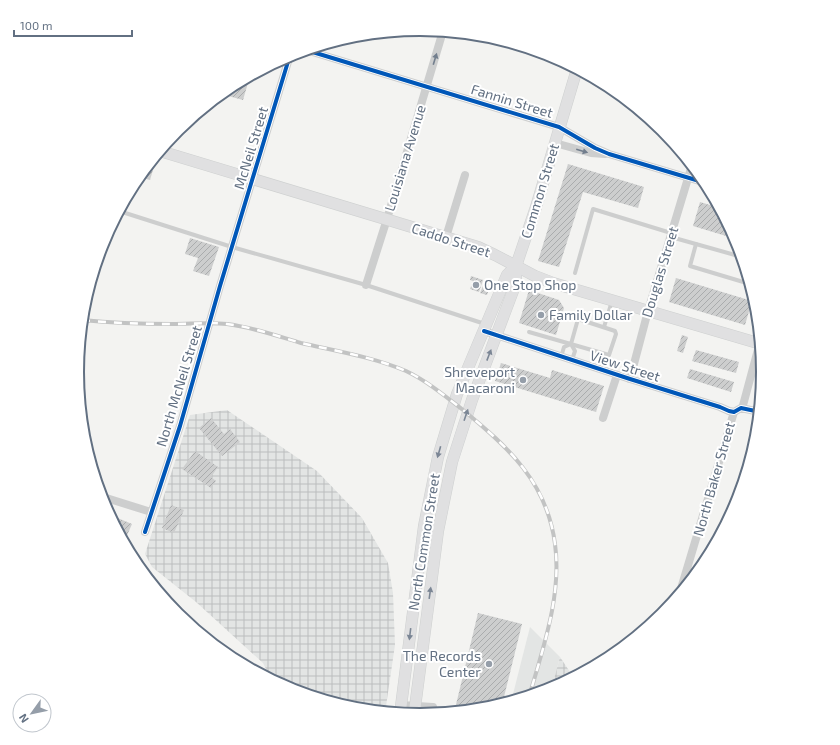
<svg xmlns="http://www.w3.org/2000/svg" width="840" height="745" viewBox="0 0 840 745" font-family="'Exo 2',sans-serif">
<style>
.built{fill:#e3e5e4}
.industrial{fill:url(#industrial-grid)}
.building{fill:url(#building-hatch)}
.lines{fill:none;stroke-linecap:round;stroke-linejoin:round}
.secondary-casing{stroke:#ced0d0;stroke-width:12}
.lane{stroke:#cdcece;stroke-width:4}
.street{stroke:#cdcece;stroke-width:8}
.secondary{stroke:#e0e0e1;stroke-width:11}
.rail-casing{stroke:#c2c3c3;stroke-width:4}
.rail{stroke:#fff;stroke-width:2.5;stroke-dasharray:8;stroke-linecap:butt}
.cycleway-casing{stroke:#fff;stroke-width:6}
.cycleway{stroke:#0057b8;stroke-width:4}
.oneway{fill:#727e8d}
.oneway2{fill:#7b8695}
.poi-dot{fill:#959ea9;stroke:#fff;stroke-width:1.5}
.labels{text-anchor:middle;stroke-width:4;stroke-linejoin:round;paint-order:stroke}
.street-label{font-size:14px;fill:#627082;stroke:#fff}
.poi-label{font-size:14px;fill:#627082;stroke:#fff;text-anchor:start}
.rim{fill:none;stroke:#627082;stroke-width:2}
</style>
<defs>
<pattern id="industrial-grid" width="8" height="8" patternUnits="userSpaceOnUse"><rect width="8" height="8" fill="#e3e5e4"/><path d="M0 4h8M4 0v8" fill="none" stroke="#bbbebe"/></pattern>
<pattern id="building-hatch" width="6" height="6" patternUnits="userSpaceOnUse"><rect width="6" height="6" fill="#cdcece"/><path d="M-1 1l2-2M0 6l6-6M5 7l2-2" fill="none" stroke="#aaacad"/></pattern>
</defs>
<rect width="100%" height="100%" fill="#f3f3f1"/>
<path class="built" d="M530,627l30,30 -9,33 -40,12z"/>
<g class="industrial">
<path d="M227,410l90,61 45,47 26,45 5,30 2,52 -10,68 -32,-4 -65,-19 -16,-9 -9,-18 -67,-61 -44,-35 -7,-13 45,-139z"/>
<path d="M560,657l14,21 -23,12z"/>
</g>
<g class="building">
<path d="M250,76l-7,24 -22,-6 8,-7z"/>
<path d="M151,162l4,1 -5,17 -11,-3z"/>
<path d="M568,164l76,23 -6,21 -55,-16 -24,75 -21,-6z"/>
<path d="M700,202l20,6 16,31 -43,-13z"/>
<path d="M190,238l29,9 -10,29 -16,-5 5,-13 -13,-4z"/>
<path d="M471,276l12,4 -4,12 -9,-3 3,-8 -3,-1z"/>
<path d="M676,278l76,23 -7,24 -76,-23z"/>
<path d="M483,286l6,3 -2,6 -7,-2z"/>
<path d="M529,290l30,10 5,8 -8,27 -37,-12z"/>
<path d="M682,335l6,2 -5,16 -6,-2z"/>
<path d="M696,350l43,12 -3,11 -44,-12z"/>
<path d="M501,363l49,15 2,-8 52,16 -8,26 -101,-31z"/>
<path d="M690,369l44,13 -3,10 -44,-14z"/>
<path d="M211,418l13,16 6,-5 10,13 -18,14 -23,-28z"/>
<path d="M195,451l23,16 -7,10 5,4 -5,7 -29,-19z"/>
<path d="M171,505l13,5 -10,23 -12,-5z"/>
<path d="M108,514l24,10 -7,16 -4,-2z"/>
<path d="M478,613l44,11 -20,81 -15,4 -33,4z"/>
</g>
<g class="lines">
<g class="secondary-casing">
<g id="secondary">
<path d="M160,151l318,96 17,8 40,21 18,7 208,61"/>
<path d="M400,714l24,-188 14,-69 19,-63 50,-119 9,-9"/>
<path d="M414,715l24,-184 14,-69 20,-62 44,-117v-17l20,-59 41,-138"/>
</g>
</g>
<g class="lane">
<path d="M119,211l113,36 134,38 119,39"/>
<path d="M671,237l71,20"/>
<path d="M696,244l-6,22 60,18"/>
<path d="M575,273l18,-64 78,24"/>
<path d="M604,327l8,-26"/>
<path d="M529,332l80,23 7,-21 -1,-3 -3,-1 -34,-11 -7,25"/>
<path d="M561,357l3,-10 7,-3 4,7 -3,9"/>
</g>
<g class="street">
<path d="M306,50l253,77 36,21 14,6 97,29"/>
<path d="M555,143l36,10 14,1"/>
<path d="M446,237l19,-62"/>
<path d="M366,285l21,-66 56,-188"/>
<path d="M484,331l146,48 90,28 9,4 5,1 7,-4 19,4"/>
<path d="M630,379l18,-68 44,-146"/>
<path d="M742,409l18,-67"/>
<path d="M603,418l14,-43"/>
<path d="M100,496l51,16"/>
<path d="M145,532l35,-106 40,-140 70,-231"/>
<path d="M680,592l54,-180"/>
<path d="M401,705l32,2 -2,8"/>
</g>
<use href="#secondary" class="secondary"/>
<g class="rail-casing">
<path id="rail" d="M82,320c30,3 60,4 90,4 19,0 37,-2 55,0 25,3 50,12 74,19 35,8 72,14 105,28 21,10 39,25 57,39 45,37 84,72 92,134 7,51 -12,104 -26,153"/>
</g>
<use href="#rail" class="rail"/>
<g class="cycleway-casing">
<g id="cycleway">
<path d="M306,50l253,77 36,21 14,6 97,29"/>
<path d="M484,331l146,48 90,28 9,4 5,1 7,-4 19,4"/>
<path d="M145,532l35,-106 40,-140 70,-231"/>
</g>
</g>
<use href="#cycleway" class="cycleway"/>
</g>
<defs><path id="oneway-solid" d="M-6-.8H1V-3.2L6.5 0L1 3.2V.8H-6Z"/></defs>
<g class="oneway">
<use href="#oneway-solid" transform="translate(435 59) rotate(-73)"/>
<use href="#oneway-solid" transform="translate(582 151) rotate(16)"/>
</g>
<g class="oneway2">
<use href="#oneway-solid" transform="translate(489 355) rotate(-69)"/>
<use href="#oneway-solid" transform="translate(466 415) rotate(-71)"/>
<use href="#oneway-solid" transform="translate(439 452) rotate(106)"/>
<use href="#oneway-solid" transform="translate(430 593) rotate(-82)"/>
<use href="#oneway-solid" transform="translate(410 634) rotate(97)"/>
</g>
<g class="poi-dot">
<circle cx="476" cy="285" r="4"/>
<circle cx="541" cy="315" r="4"/>
<circle cx="523" cy="380" r="4"/>
<circle cx="489" cy="664" r="4"/>
</g>
<g class="labels">
<g class="street-label">
<text transform="translate(512 101) rotate(17)" y="5">Fannin Street</text>
<text transform="translate(251 148) rotate(-73)" y="5">McNeil Street</text>
<text transform="translate(405 158) rotate(-73)" y="5">Louisiana Avenue</text>
<text transform="translate(540 191) rotate(-73)" y="5">Common Street</text>
<text transform="translate(451 240) rotate(18)" y="5">Caddo Street</text>
<text transform="translate(660 272) rotate(-73)" y="5">Douglas Street</text>
<text transform="translate(625 366) rotate(18)" y="5">View Street</text>
<text transform="translate(179 386) rotate(-73)" y="5">North McNeil Street</text>
<text transform="translate(714 479) rotate(-74)" y="5">North Baker Street</text>
<text transform="translate(424 542) rotate(-81)" y="5">North Common Street</text>
</g>
<g class="poi-label">
<text x="484" y="290">One Stop Shop</text>
<text x="549" y="320">Family Dollar</text>
<text x="515" y="377" text-anchor="end">Shreveport<tspan x="515" dy="16">Macaroni</tspan></text>
<text x="481" y="661" text-anchor="end">The Records<tspan x="481" dy="16">Center</tspan></text>
</g>
</g>
<path d="M0 0H840V745H0ZM84 372a336 336 0 1 1 672 0a336 336 0 1 1-672 0Z" fill="#fff" fill-rule="evenodd"/>
<path class="rim" d="M84 372a336 336 0 1 1 672 0a336 336 0 1 1-672 0Z"/>
<g transform="translate(32 713) rotate(237)"><circle r="19" fill="#ffffff" stroke="#c0c6cd"/>
<path d="M0-3L7 15L0 10L-7 15Z" fill="#959ea9"/>
<text y="-6" font-size="11" font-weight="bold" text-anchor="middle" fill="#627082">N</text>
</g>
<path d="M14 30v6h118v-6" fill="none" stroke="#627082" stroke-width="2"/>
<text x="20" y="30" font-size="12" fill="#627082" stroke="#ffffff" stroke-width="3" paint-order="stroke">100 m</text>
</svg>
